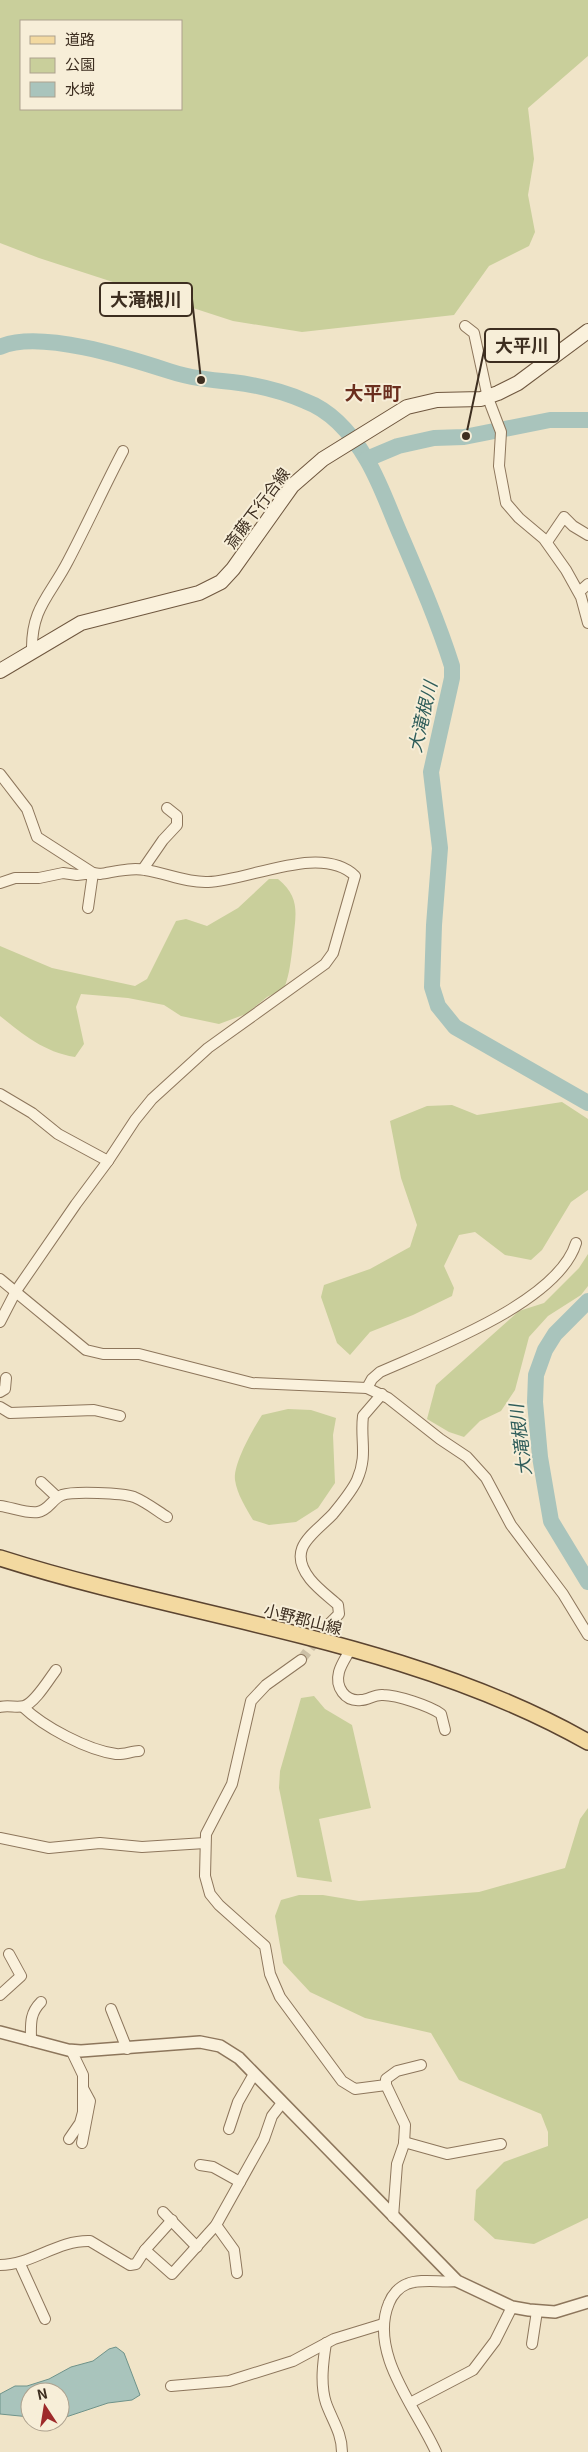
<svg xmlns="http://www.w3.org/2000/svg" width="588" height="2452" viewBox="0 0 588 2452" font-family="Georgia,'Noto Sans JP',serif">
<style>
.green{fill:#c9cf9b;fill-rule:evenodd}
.water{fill:#a9c4bc;stroke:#6f938a}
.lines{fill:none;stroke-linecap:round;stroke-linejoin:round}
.river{stroke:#a9c4bc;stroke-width:16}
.minor-tunnel{stroke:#ccc0a6;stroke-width:10;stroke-dasharray:10 5;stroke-linecap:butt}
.minor-casing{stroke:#8d765c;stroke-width:12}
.tertiary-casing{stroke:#8d765c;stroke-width:14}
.secondary-casing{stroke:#6f573f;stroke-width:16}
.primary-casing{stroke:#5b4430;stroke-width:18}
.minor{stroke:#faf1dc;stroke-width:10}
.tertiary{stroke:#faf1dc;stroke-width:11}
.secondary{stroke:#faf1dc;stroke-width:14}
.primary{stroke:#f3d9a0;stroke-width:15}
.labels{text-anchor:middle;stroke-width:4;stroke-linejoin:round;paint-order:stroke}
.street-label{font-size:16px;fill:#3d2e20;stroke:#f7eed8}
.water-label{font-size:18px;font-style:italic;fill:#2f5d5a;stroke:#f7eed8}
.quarter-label{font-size:19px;font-weight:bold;fill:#6b2e1e;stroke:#f7eed8}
.leader{fill:none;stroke:#3d2e20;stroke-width:2}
.callout-dot{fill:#3d2e20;stroke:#f7eed8;stroke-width:2}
.callout{fill:#f7eed8;stroke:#3d2e20;stroke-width:2}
.callout-label{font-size:18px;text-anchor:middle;font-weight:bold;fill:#3d2e20}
</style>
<rect width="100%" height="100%" fill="#f0e4c8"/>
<g class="green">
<path d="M0,0h588v56l-60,52 6,51 -6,36 7,37 -6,14 -40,20 -35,49 -152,17 -69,-11 -194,-63 -39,-15zM181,21v88h-160v-88z"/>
<path d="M269,879h9c24,19 17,38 15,64 -2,16 -3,30 -9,46l-17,8 -21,17 -27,10 -38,-8 -17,-11 -36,-7 -47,-4 -5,13 8,37 -9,13c-31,-5 -51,-22 -75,-41v-70l52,22 83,18 12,-7 29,-58 10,-2 21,7 31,-18z"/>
<path d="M562,1102l26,17v71l-17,12 -29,48 -11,10 -26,-5 -30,-23 -16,3 -15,31 10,22 -2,8 -39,19 -43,17 -20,23 -13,-12 -16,-46 3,-12 46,-16 40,-22 7,-22 -16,-47 -11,-57 37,-15 25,-1 25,10z"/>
<path d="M588,1254v32l-7,9 -33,21 -19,21 -14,53 -14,21 -21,10 -16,16 -15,-5 -22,-13 9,-34 83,-74 25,-8 35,-35z"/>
<path d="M288,1409l23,1 25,8 -3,17 2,48 -17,25 -22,14 -27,3 -16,-5c-7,-12 -16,-26 -18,-40 -2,-16 18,-51 27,-65z"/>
<path d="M314,1696l11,13 27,16 19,83 -52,11 13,63 -35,-5 -18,-89 1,-17 21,-73z"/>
<path d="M588,1808v410l-54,26 -39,-5 -21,-19 2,-30 28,-28 44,-16v-14l-7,-18 -82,-34 -28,-47 -66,-15 -55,-26 -27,-29 -8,-47 6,-16 18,-5h24l36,6 120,-9 86,-24 15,-49z"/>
</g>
<path class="water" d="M116,2347l8,6 16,42 -8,5 -24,3 -48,16v-27h-30v25l-30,-3v-20l15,-8h12l22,-7 22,-12 22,-6 16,-12z"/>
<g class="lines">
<g class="river">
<path d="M0,347c39,-18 129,11 169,24 21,7 42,9 63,11 25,3 50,9 73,19 27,10 48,35 62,59 14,24 23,51 34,76 18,42 37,86 51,130v12l-21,94 9,76 -6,77 -2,62 6,19 17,21 133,76"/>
<path d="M367,459l31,-13 36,-8 30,-1 86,-17h38"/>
<path d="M588,1301l-33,33 -10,16 -9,25 -1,27 5,55 11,64 37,61"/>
</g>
<path class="minor-tunnel" d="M301,1660l26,-34"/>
<g class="minor-casing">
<g id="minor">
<path d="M465,326l9,7 14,65 13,34 -2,34 7,37 13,15 25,21 22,31 15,27 7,26"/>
<path d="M547,542l17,-25 9,9 15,9"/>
<path d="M579,592l9,-8"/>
<path d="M32,651c-1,-43 18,-55 36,-90 19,-36 36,-74 55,-110"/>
<path d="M0,774l27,35 10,28 56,36 7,1c14,-2 31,-7 45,-4 21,3 42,13 63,12 40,-1 113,-39 147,-6l-22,77 -8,11 -117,84 -56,51 -17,21 -27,41 -32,43 -60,87 -16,31"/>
<path d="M143,869l20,-29 14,-15v-9l-10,-8"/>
<path d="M0,883l15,-5h24l24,-5 14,2 16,-2 -5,35"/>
<path d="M0,1094l32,19 26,21 50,27"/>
<path d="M0,1279l86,71 17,4h36l113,29 115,5 21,10 52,41 27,18 19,21 25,47 52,69 25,41"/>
<path d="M367,1388l5,-9 8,-7c54,-24 178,-70 196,-129"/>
<path d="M0,1392l5,-3 1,-11"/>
<path d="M0,1407l10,6 84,-3 26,6"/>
<path d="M41,1482l16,15"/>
<path d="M0,1506c11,1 27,8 38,6 11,-2 14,-13 24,-17 12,-4 60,-2 72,2 12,5 22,13 33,20"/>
<path d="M327,1626l12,-12 -1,-9c-9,-8 -20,-16 -28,-26 -24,-31 3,-44 23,-65 8,-10 19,-23 24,-34 11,-25 3,-40 6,-64l19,-22"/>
<path d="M351,1648c-4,8 -10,16 -12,24 -4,15 6,30 22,28 7,0 14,-6 22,-5 14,0 47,11 58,19l4,16"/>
<path d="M301,1660l-35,25 -15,16 -19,83 -26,50 -1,42 5,18 9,11 46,41 5,28 10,23 62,84 13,8 31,-4 19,40 -1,19 -7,20 -4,53"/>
<path d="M0,1707c8,-2 17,1 24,-1 11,-3 25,-27 32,-36"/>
<path d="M23,1707c21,20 64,43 93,47 7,1 16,-3 23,-3"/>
<path d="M0,1838l49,10 51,-5 42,4 63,-4"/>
<path d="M0,1995l21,-19 -12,-22"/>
<path d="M111,2009l16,40"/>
<path d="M31,2041c0,-16 -2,-27 10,-39"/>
<path d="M386,2085v-6l11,-8 24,-6"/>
<path d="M229,2129l9,-27 16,-28"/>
<path d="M69,2139l11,-16 3,-11v-37l-12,-25"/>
<path d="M404,2142l43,12 54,-10"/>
<path d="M82,2143l8,-42 -7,-13"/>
<path d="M200,2165l13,2 27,15"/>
<path d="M163,2212l34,35"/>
<path d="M216,2225l18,25 3,23"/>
<path d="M145,2250l27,-30"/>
<path d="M20,2264l25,55"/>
<path d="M0,2265c32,0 57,-25 90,-24l40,24 6,-1 9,-14 27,24 44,-49 48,-86 8,-23 10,-13"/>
<path d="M326,2343c-3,19 -6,41 0,60 6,17 16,30 16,49"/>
<path d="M532,2344l5,-33"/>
<path d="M171,2386l58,-5 64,-20 41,-22 49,-15"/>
<path d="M410,2403l63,-33 22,-29 17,-34"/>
<path d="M436,2452c-19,-43 -68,-99 -47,-149 3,-8 10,-16 18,-19 14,-6 35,-1 50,-3"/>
</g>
</g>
<g class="tertiary-casing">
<path id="tertiary" d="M0,2032l68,18 13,1 119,-9 20,4 19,12 218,223 55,26 17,3 26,2 33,-10"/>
</g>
<g class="secondary-casing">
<path id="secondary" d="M0,671l81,-48 118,-30 22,-11 12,-13 59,-83 31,-27 84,-52 30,-7 44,-1 17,-6 20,-10 70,-52"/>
</g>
<g class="primary-casing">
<path id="primary" d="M0,1558c195,62 408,82 588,184"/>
</g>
<use href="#minor" class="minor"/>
<use href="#tertiary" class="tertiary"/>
<use href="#secondary" class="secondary"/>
<use href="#primary" class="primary"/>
</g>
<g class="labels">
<g class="street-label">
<text transform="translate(257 508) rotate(-53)" y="6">斎藤下行合線</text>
<text transform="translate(303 1619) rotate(14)" y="6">小野郡山線</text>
</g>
<g class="water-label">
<text transform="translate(423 717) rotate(-77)" y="6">大滝根川</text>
<text transform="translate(521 1440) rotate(-97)" y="6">大滝根川</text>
</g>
<g class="quarter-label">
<text x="373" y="400">大平町</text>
</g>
</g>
<path class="leader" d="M201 380L192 299M466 436L485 346"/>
<g class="callout-dot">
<circle cx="201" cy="380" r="5"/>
<circle cx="466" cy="436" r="5"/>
</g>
<g class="callout">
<rect x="100" y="283" width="92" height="33" rx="5"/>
<rect x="485" y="329" width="74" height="33" rx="5"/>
</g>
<g class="callout-label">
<text x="146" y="306">大滝根川</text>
<text x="522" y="352">大平川</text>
</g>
<rect x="20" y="20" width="162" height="90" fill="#f7eed8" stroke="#ada18e"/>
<rect x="30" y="36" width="25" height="8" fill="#f3d9a0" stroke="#ada18e"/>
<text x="65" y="45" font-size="15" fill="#3d2e20">道路</text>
<rect x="30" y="58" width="25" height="15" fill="#c9cf9b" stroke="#ada18e"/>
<text x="65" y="70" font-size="15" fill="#3d2e20">公園</text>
<rect x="30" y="82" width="25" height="15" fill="#a9c4bc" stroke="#ada18e"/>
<text x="65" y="95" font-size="15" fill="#3d2e20">水域</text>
<g transform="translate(45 2407) rotate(348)"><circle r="24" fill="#f7eed8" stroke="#ada18e"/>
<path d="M0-4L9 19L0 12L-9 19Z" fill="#9e2a2b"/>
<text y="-8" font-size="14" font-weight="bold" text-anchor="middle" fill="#3d2e20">N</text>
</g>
</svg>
